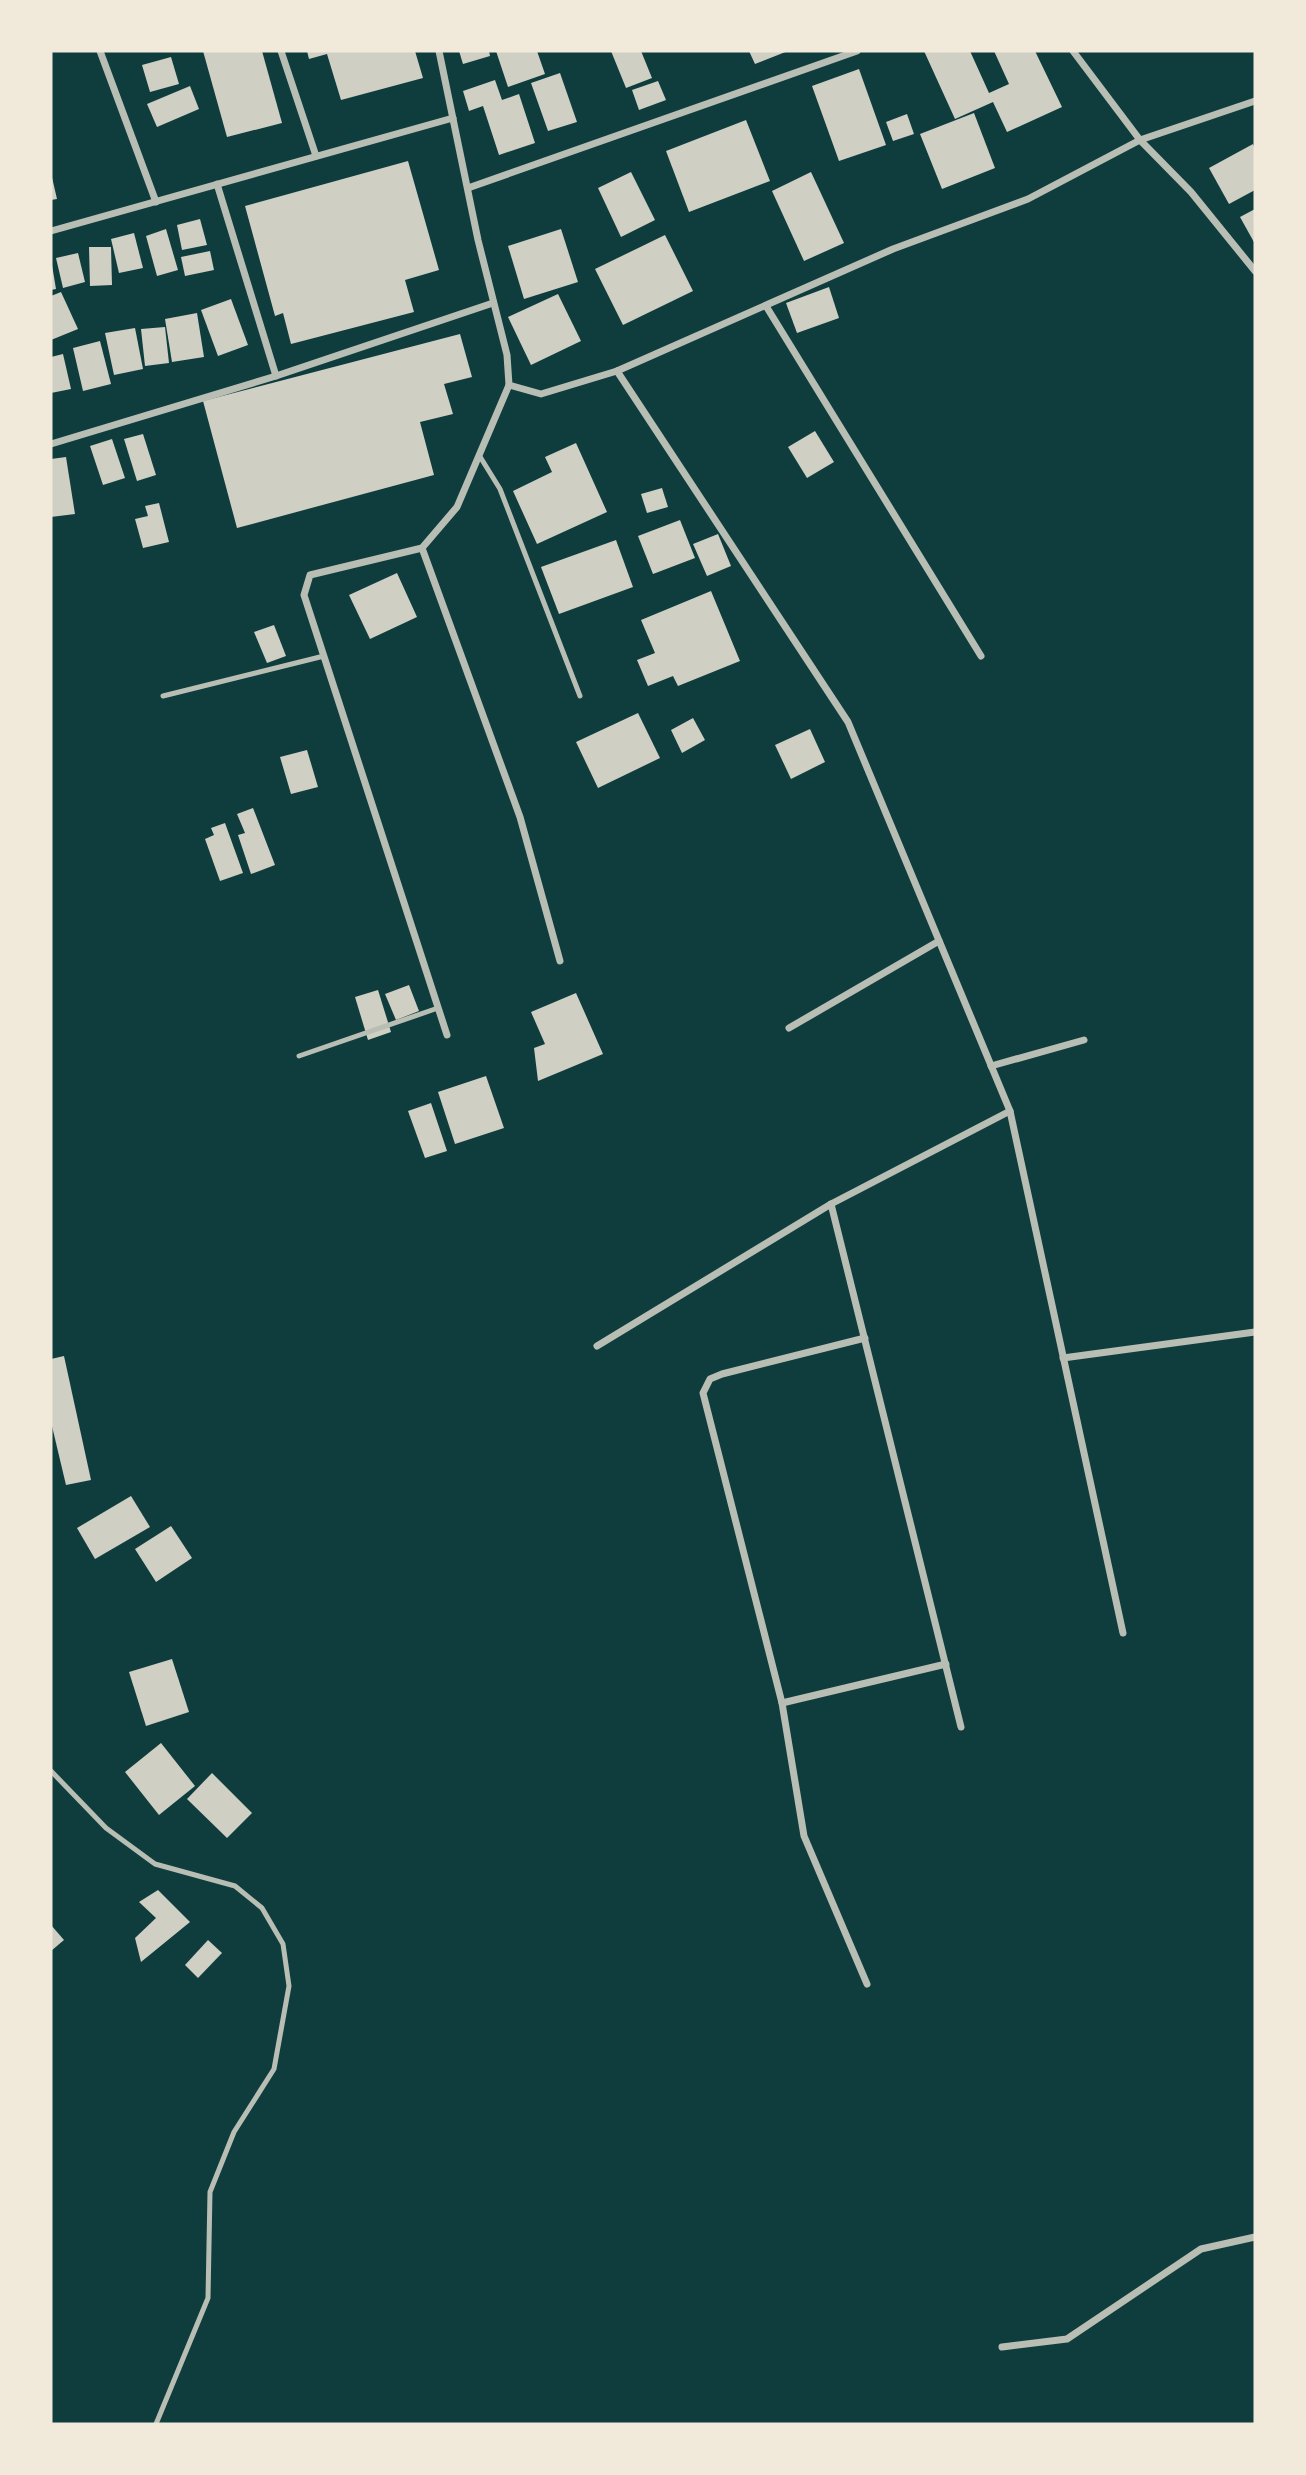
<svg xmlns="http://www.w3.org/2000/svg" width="1306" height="2475" viewBox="0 0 1306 2475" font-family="Helvetica,sans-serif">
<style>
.building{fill:#cfcfc3}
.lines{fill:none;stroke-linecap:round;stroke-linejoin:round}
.service{stroke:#b8beb3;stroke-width:5}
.minor{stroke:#b8beb3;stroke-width:7}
</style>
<rect width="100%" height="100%" fill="#0f3d3e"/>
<g class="building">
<path d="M203,51h59l20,72 -55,14z"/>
<path d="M307,51h108l8,27 -82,22 -14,-46 -18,5z"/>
<path d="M459,51h30l1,5 -27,8z"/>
<path d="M496,51h41l8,23 -37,13z"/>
<path d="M611,51h30l11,27 -26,10z"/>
<path d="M749,51h39l-33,13z"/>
<path d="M924,51h46l19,42 20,-9 -15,-33h41l27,56 -55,25 -14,-30 -38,17z"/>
<path d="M171,57l8,27 -29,8 -8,-27z"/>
<path d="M859,69l27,76 -47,16 -27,-75z"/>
<path d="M560,73l17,49 -29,9 -17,-48z"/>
<path d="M495,80l7,20 17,-6 16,49 -36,12 -16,-49 -14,5 -6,-20z"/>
<path d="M658,81l8,19 -27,10 -7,-20z"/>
<path d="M190,86l9,23 -42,18 -10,-23z"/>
<path d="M974,113l21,55 -53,21 -22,-55z"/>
<path d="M907,114l7,20 -21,7 -7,-19z"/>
<path d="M746,120l24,61 -81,31 -23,-61z"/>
<path d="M1253,144l2,5v41l-26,14 -20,-36z"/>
<path d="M408,161l31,109 -34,10 9,32 -123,32 -8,-31 -8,3 -30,-110z"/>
<path d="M631,172l24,48 -34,17 -23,-49z"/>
<path d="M811,172l33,71 -40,18 -32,-70z"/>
<path d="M51,173l6,26 -6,1z"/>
<path d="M1255,209v35l-15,-27z"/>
<path d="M200,219l7,26 -25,5 -5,-25z"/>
<path d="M166,229l12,41 -21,6 -11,-40z"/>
<path d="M561,229l17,53 -54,17 -16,-53z"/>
<path d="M134,233l9,35 -24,5 -8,-34z"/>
<path d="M665,235l28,56 -70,34 -28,-56z"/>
<path d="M89,247h22l1,38 -22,1z"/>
<path d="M210,251l4,19 -29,6 -4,-19z"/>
<path d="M78,253l7,29 -22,6 -7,-30z"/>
<path d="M52,265l4,24 -5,1v-24z"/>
<path d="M829,287l10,31 -42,15 -11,-30z"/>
<path d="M61,292l17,37 -27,11v-44z"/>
<path d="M558,294l23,47 -50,24 -23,-48z"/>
<path d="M231,299l17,46 -30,11 -17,-46z"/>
<path d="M197,313l7,44 -32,5 -7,-43z"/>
<path d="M165,327l4,36 -24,3 -4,-37z"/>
<path d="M135,328l8,41 -29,6 -9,-42z"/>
<path d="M460,334l12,43 -28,7 9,30 -33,8 14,53 -197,53 -34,-127z"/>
<path d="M100,341l11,43 -28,7 -10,-43z"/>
<path d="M63,354l8,35 -20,4v-36z"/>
<path d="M815,431l19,31 -27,16 -19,-31z"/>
<path d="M143,434l13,41 -19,6 -13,-42z"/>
<path d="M112,439l13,39 -22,7 -13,-39z"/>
<path d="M576,443l31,69 -70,32 -24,-53 39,-19 -7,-15z"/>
<path d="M66,457l9,57 -24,3v-58z"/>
<path d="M662,488l6,19 -21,6 -6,-19z"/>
<path d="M159,503l10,39 -26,6 -8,-29 13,-3 -3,-10z"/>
<path d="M680,520l15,38 -42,16 -15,-38z"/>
<path d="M718,534l13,32 -24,10 -14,-32z"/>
<path d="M616,540l17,47 -74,27 -18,-47z"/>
<path d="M397,573l20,44 -47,22 -21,-44z"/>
<path d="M711,591l29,70 -62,25 -5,-10 -25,10 -11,-26 18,-7 -14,-33z"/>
<path d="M274,625l12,31 -19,7 -13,-31z"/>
<path d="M638,713l22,45 -62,30 -22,-46z"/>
<path d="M693,718l12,22 -23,13 -11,-23z"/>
<path d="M810,729l15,33 -34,17 -16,-34z"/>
<path d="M307,750l11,37 -27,7 -11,-37z"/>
<path d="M253,808l22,57 -24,9 -13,-39 7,-2 -8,-19z"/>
<path d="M225,823l18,50 -23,8 -15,-42 9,-4 -3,-7z"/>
<path d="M409,985l10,26 -23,9 -11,-26z"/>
<path d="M378,990l13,42 -23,8 -13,-43z"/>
<path d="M576,993l27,61 -65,27 -4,-33 11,-4 -14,-32z"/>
<path d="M486,1076l18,52 -49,16 -17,-52z"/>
<path d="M431,1103l16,48 -22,7 -17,-47z"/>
<path d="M64,1356l27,124 -25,5 -15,-63v-63z"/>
<path d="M131,1496l19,31 -55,32 -18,-31z"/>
<path d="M171,1526l21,32 -36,24 -21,-33z"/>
<path d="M172,1659l17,53 -43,14 -17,-54z"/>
<path d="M161,1743l34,43 -36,29 -34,-43z"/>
<path d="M212,1773l40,40 -25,25 -40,-39z"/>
<path d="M158,1890l32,32 -49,40 -6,-24 21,-20 -17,-16z"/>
<path d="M51,1925l13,15 -13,11z"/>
<path d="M208,1940l14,13 -24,25 -13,-13z"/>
</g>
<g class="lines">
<g class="service">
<path d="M479,455l21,34 80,207"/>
<path d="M163,696l161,-40"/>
<path d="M299,1056l139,-48"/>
<path d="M51,1771l55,57 49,36 80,22 27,22 21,36 6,42 -15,83 -40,63 -24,60 -2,106 -52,126"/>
</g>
<g class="minor">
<path d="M100,51l56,151"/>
<path d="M281,51l35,105"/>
<path d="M439,51l39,189 29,115 2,30 32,9 76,-23 276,-122 135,-50 112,-59 115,-39"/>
<path d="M1073,51l67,89 51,52 64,79"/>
<path d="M217,184l59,192"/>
<path d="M468,188l389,-137"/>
<path d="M51,231l402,-113"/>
<path d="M766,306l215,350"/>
<path d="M617,371l231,351 162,389 113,522"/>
<path d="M51,444l225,-68 217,-73"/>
<path d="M422,548l98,269 40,144"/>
<path d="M789,1028l150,-87"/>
<path d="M447,1035l-143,-440 6,-20 112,-27 35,-41 52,-122"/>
<path d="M991,1066l93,-26"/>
<path d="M831,1204l130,523"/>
<path d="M865,1338l-143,36 -12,5 -7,14 79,310 164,-39"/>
<path d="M597,1346l234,-142 179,-93"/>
<path d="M1063,1358l192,-26"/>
<path d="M782,1703l22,133 63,148"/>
<path d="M1002,2347l65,-8 134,-90 54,-12"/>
</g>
</g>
<rect width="1306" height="2475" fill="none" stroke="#f1e9da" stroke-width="105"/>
</svg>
